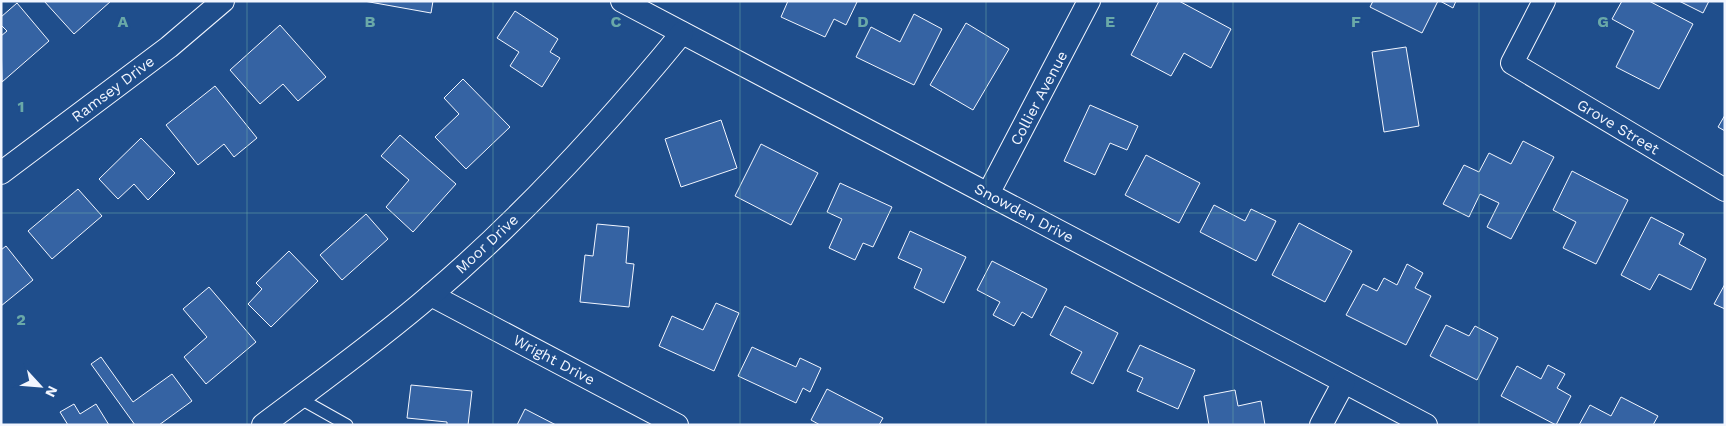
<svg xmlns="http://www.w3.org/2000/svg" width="1726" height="426" viewBox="0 0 1726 426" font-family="'Work Sans',sans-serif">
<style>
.building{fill:#3563a3;stroke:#f2f6ff}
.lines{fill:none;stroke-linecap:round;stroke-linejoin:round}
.service-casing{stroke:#f2f6ff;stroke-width:13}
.minor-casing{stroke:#f2f6ff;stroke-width:24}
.service{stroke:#1f4e8c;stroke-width:11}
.minor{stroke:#1f4e8c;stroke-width:22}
.grid{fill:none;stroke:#6aa9a8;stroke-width:1;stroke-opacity:0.55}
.labels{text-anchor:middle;stroke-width:4;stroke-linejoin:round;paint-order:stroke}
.street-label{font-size:15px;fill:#f2f6ff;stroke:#1f4e8c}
.grid-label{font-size:16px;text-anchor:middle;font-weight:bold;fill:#6aa9a8;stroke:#1f4e8c;stroke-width:4;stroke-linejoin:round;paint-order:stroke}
</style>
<rect width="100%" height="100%" fill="#1f4e8c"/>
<g class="building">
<path d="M44,1h67l-37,33z"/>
<path d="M364,1h69l-2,12z"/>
<path d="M788,1h67l2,1 -11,23 -12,-6 -9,18 -44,-20z"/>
<path d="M1159,1h20l52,28 -20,39 -27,-15 -13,23 -40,-21z"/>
<path d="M1373,1h65l-16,32 -52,-26z"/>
<path d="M1440,1h16l-3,7z"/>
<path d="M1622,1h27l44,23 -34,65 -43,-22 18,-36 -22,-12z"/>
<path d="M1679,1h30l-6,12z"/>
<path d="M17,3l32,38 -47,41 -1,-46 6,-5 -6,-6v-8z"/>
<path d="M515,11l43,28 -8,13 10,6 -18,29 -32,-21 9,-14 -22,-14z"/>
<path d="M914,14l28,15 -28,56 -58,-28 15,-30 29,15z"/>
<path d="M966,23l43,26 -36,61 -43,-25z"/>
<path d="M280,25l46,52 -28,24 -15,-17 -23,20 -30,-34z"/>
<path d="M1406,47l13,79 -35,6 -12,-80z"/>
<path d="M463,79l47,48 -44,42 -31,-32 24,-23 -15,-16z"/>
<path d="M215,86l42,52 -23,19 -10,-13 -26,21 -32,-40z"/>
<path d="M1090,105l48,21 -11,24 -17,-7 -15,32 -31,-14z"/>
<path d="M1725,115v16l-7,-4z"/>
<path d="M721,120l16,48 -56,19 -16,-48z"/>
<path d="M400,135l56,49 -43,48 -27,-25 23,-27 -28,-24z"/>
<path d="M141,138l34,35 -27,27 -14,-16 -16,15 -19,-20z"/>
<path d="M1523,141l31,16 -43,82 -24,-12 12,-24 -19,-9 -11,23 -26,-13 21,-39 15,7 10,-19 22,11z"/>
<path d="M761,144l57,29 -27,52 -56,-29z"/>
<path d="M1146,155l54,28 -21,40 -54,-28z"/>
<path d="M1572,171l56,29 -32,64 -33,-16 13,-26 -23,-12z"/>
<path d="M840,183l52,24 -19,40 -10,-4 -8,17 -26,-12 13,-29 -15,-7z"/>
<path d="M78,189l24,27 -50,43 -24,-28z"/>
<path d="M1214,205l31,16 6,-12 25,12 -20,40 -56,-29z"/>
<path d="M366,214l22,25 -46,41 -22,-25z"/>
<path d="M1651,217l33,17 -5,10 27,15 -15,31 -32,-16 -9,16 -29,-15z"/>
<path d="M1299,223l53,28 -27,51 -53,-27z"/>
<path d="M597,224l32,3 -3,36 8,1 -5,43 -49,-5 5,-47 8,1z"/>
<path d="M910,231l56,26 -22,46 -30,-15 8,-19 -24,-11z"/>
<path d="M6,246l27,34 -32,26v-56z"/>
<path d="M289,251l29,30 -47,46 -23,-23 14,-15 -6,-6z"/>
<path d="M992,261l55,28 -15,29 -10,-6 -8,14 -21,-11 7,-13 -23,-12z"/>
<path d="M1407,264l16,9 -8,15 16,8 -25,49 -60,-30 17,-31 14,7 7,-13 13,7z"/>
<path d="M1725,284v25l-11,-5z"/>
<path d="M209,287l47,55 -50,42 -22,-27 23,-20 -24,-28z"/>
<path d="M716,303l23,10 -25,58 -55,-25 13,-30 31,14z"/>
<path d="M1065,306l53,27 -25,51 -22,-11 11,-21 -32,-17z"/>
<path d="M1446,325l23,11 6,-10 23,12 -21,42 -47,-24z"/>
<path d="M1140,345l55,25 -17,39 -41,-18 6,-13 -16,-7z"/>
<path d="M752,347l44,20 4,-9 21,10 -11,24 -7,-4 -7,15 -58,-27z"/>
<path d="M101,357l32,45 39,-28 20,27 -33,24h-24l-44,-61z"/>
<path d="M1548,365l17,9 -8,14 14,8 -15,29 -55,-29 16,-30 24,13z"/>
<path d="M411,385l61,6 -4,34h-21v-3l-40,-4z"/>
<path d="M827,389l56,29 -4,7h-59l-9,-5z"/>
<path d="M1235,390l3,16 23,-5 4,24h-56l-5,-29z"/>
<path d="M1621,397l37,19 -5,9h-74l11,-20 21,11z"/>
<path d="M74,404l6,10 16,-10 13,21h-41l-8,-13z"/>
<path d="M525,409l31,16h-39z"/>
</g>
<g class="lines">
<g class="service-casing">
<path id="service" d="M299,398l48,27"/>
</g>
<g class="minor-casing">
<g id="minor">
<path d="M622,1l804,424"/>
<path d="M1544,1l-32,62 213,127"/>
<path d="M1,173l168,-126 54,-46"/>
<path d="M988,194l101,-193"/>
<path d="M431,295l246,130"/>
<path d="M263,425c57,-43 115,-84 168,-130 93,-79 174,-168 251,-262"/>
<path d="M1321,425l23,-43"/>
</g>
</g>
<use href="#service" class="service"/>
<use href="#minor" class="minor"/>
</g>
<path class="grid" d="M247,1v424M493,1v424M740,1v424M986,1v424M1233,1v424M1479,1v424M1,213h1724"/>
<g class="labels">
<g class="street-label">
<text transform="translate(113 89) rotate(-37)" y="5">Ramsey Drive</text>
<text transform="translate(1039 98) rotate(-62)" y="5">Collier Avenue</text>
<text transform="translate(1618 127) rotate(31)" y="5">Grove Street</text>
<text transform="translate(1024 213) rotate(28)" y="5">Snowden Drive</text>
<text transform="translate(487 244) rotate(-43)" y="5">Moor Drive</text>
<text transform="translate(554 360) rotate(28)" y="5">Wright Drive</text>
</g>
</g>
<g class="grid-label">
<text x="123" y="27">A</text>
<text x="370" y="27">B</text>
<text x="616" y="27">C</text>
<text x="863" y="27">D</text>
<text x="1110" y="27">E</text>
<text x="1356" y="27">F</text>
<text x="1603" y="27">G</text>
<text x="21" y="112">1</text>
<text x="21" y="325">2</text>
</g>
<rect width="1726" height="426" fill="none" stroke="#f2f6ff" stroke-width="5"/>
<g transform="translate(40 386) rotate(116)" stroke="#1f4e8c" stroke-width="4" paint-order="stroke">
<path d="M0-4L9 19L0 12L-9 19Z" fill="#f2f6ff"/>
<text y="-8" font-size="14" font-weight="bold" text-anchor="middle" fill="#f2f6ff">N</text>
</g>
</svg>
